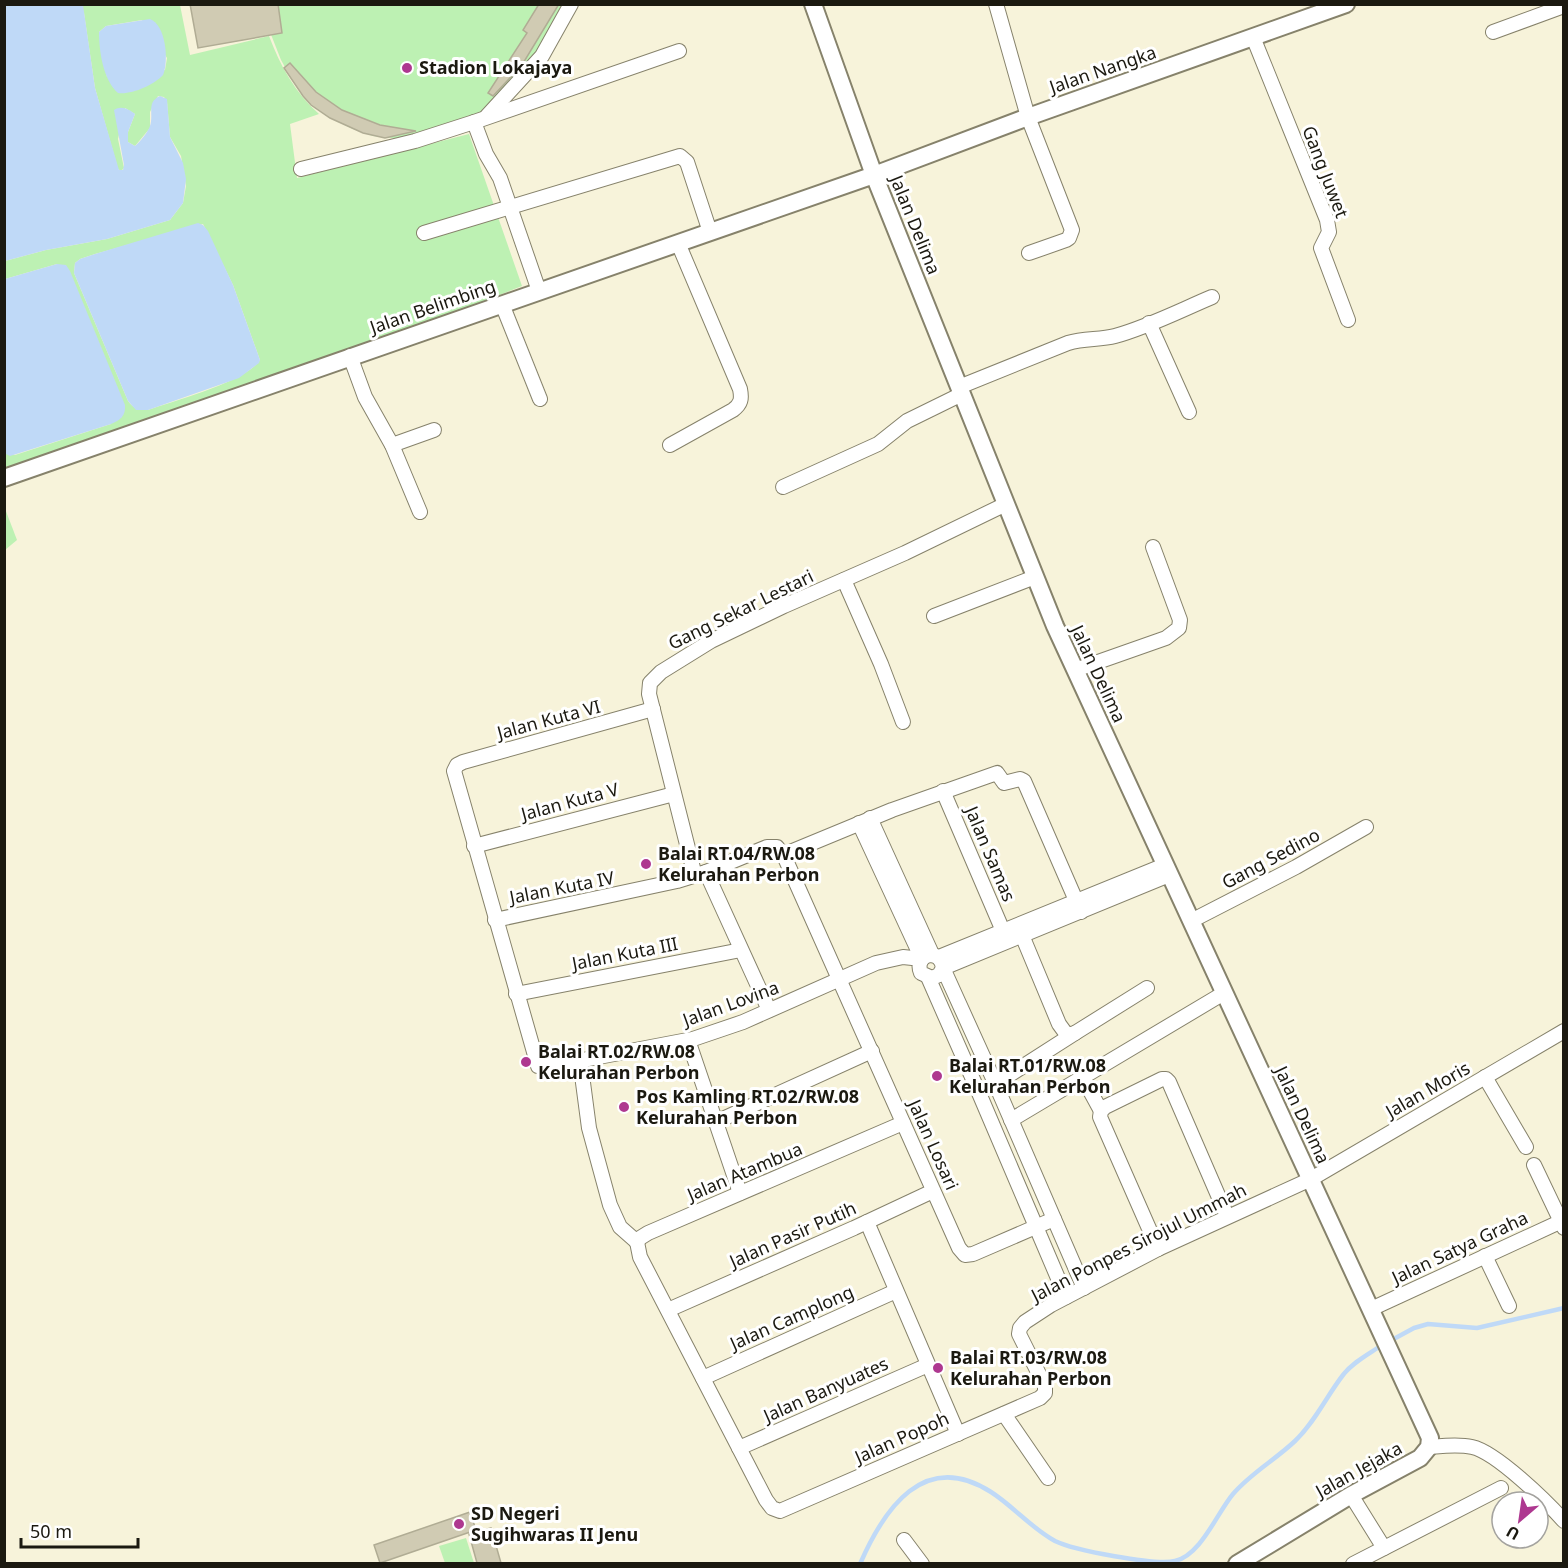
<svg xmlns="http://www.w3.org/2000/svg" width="1568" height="1568" viewBox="0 0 1568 1568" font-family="'Noto Sans',sans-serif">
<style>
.green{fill:#bdf1b3;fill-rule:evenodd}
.water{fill:#bfd9f7}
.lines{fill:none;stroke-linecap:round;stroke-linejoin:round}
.stream{stroke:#bfd9f7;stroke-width:4.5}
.building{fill:#d0cbb3;stroke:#b0ac94;stroke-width:1.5}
.minor-casing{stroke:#86826b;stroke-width:16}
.tertiary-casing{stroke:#86826b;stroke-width:20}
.minor{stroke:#fff;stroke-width:14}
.tertiary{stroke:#fff;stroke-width:16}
.poi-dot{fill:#ae3890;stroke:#fff;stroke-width:2}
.labels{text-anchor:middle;stroke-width:6;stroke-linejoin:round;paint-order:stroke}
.poi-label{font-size:18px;font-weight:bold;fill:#1b1910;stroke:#fff;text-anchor:start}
.street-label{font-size:18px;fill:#1b1910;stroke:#fff}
</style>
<rect width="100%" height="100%" fill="#f7f3da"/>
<g class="green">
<path d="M61,5h119l10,50 79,-19c11,29 26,57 50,78l-29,10 7,54 172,-44 53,152 -80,32 -437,152 -1,-17 11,2 96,-31 -54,-160 -52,15v-18l41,-11 61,-11 63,-19 13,-17 3,-17 -5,-30 -11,-19 -3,-35 -3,-5 -6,-1 -8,16v16l-15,18 -7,-4v-10l7,-18 -10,-6 -7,31 6,29 -3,3 -3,-2 -23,-81 -11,-75zM142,20l25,38 -2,12 -58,7 -8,-45 7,-6zM203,224l30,61 27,75c-15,22 -85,40 -112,50 -10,0 -14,-1 -20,-9l-54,-128 1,-10 5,-4 15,-5z"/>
<path d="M267,5h302l-13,22 -68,85 -88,27 -27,-3 -20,-7 -23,-11 -19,-13 -20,-27 -10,-18 -11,-28z"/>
<path d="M4,506l13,34 -12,10h-1z"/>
<path d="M466,1538l8,25h-29l-6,-17z"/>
</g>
<g class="water">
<path d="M5,4l78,1 12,83 24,82h4l1,-5 -10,-55c7,-5 15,-1 21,4l-7,18v10l7,4c5,-4 13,-14 15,-20 4,-12 -4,-24 10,-30l7,3 3,38 13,26 3,16 -3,24 -13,17 -63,19 -61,11 -41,11z"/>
<path d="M150,19c16,6 19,42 13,56 -9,10 -32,20 -45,18 -15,-13 -19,-42 -19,-61l7,-6z"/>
<path d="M198,223l5,2 5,6 25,54 27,75 -1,3 -20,15 -91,32h-12l-8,-9 -54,-128 1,-10 5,-4 15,-5z"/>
<path d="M57,264l9,1 4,6 55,134c1,11 -5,15 -14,19l-101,32 -6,-3 1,-174z"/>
</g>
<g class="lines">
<g class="stream">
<path d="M1390,1341l24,-13 14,-4 49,4 87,-20"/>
<path d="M860,1564c24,-55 64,-115 131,-72 22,14 40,36 64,49 18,9 101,25 120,20 26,-6 42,-48 58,-67 18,-21 42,-34 62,-53 20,-19 31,-44 48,-66 10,-13 26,-21 39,-30"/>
</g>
</g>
<g class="building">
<path d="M190,4h88l4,29 -84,15z"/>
<path d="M539,4h20l-37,61 -29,31 -5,-3 39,-60 -4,-3z"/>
<path d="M290,63l26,29 26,18 38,15 36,6 -31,7 -22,-5 -33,-15 -19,-13 -8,-9 -19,-28z"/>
<path d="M470,1512l6,18 -96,33 -6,-18z"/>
<path d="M491,1528l10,35h-24l-8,-29z"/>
</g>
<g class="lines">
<g class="minor-casing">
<g id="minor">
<path d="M996,4l32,113 44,113 -3,8 -3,2 -37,13"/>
<path d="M1493,32l71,-26"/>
<path d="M1253,37l74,183 2,12 -8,16 27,72"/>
<path d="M487,116l55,-60 29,-52"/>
<path d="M474,122l12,32 14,24 39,113"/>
<path d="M301,169l114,-28 59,-19 205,-71"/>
<path d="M424,233l256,-77 7,6 23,70"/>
<path d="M502,304l38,95"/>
<path d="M1149,323l40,89"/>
<path d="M350,356l15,41 27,48 28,67"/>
<path d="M959,387l109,-44c16,-5 32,-3 47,-7 33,-9 66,-26 97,-39"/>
<path d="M392,445l42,-15"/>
<path d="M670,445l63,-35c8,-6 9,-11 7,-21l-62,-146"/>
<path d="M783,487l95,-43 29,-23 55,-27"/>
<path d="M844,580l37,84 22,58"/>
<path d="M934,616l101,-39"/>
<path d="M1075,670l91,-32 13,-10 1,-8 -27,-73"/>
<path d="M653,709l-190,53 -6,3 -3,6 84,295 8,1 147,-28 50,-17 133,-59 27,-6 19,2 -63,-136"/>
<path d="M943,791l63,147"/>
<path d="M870,818l62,136"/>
<path d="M474,846l200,-52"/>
<path d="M783,855l109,-45 105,-37 7,10 16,-4 4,2 57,131"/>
<path d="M706,872l63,138"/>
<path d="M695,876l-46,-182 1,-11 11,-11 50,-31 73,-35 121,-53 101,-49"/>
<path d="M495,920l182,-39 29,-9 61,-25h10l8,11 174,390 6,7 8,-1 81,-35"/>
<path d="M1191,921l105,-54 70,-40"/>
<path d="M1019,928l40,96 8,11 8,-2 72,-45"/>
<path d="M939,957l226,-92"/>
<path d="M943,968l-4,7 -7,3 -11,-5c-8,-19 20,-26 22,-5l53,117 88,203"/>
<path d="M943,968l226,-93"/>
<path d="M928,977l51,116 87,204"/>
<path d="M516,994l225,-44"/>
<path d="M688,1040l52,153"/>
<path d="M580,1060l9,68 21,77 10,22 17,15"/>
<path d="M1485,1077l41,70"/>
<path d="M1083,1078l18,33"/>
<path d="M989,1088l86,-55"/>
<path d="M1011,1120l213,-127"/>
<path d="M716,1122l156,-71"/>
<path d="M1534,1165l30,63"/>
<path d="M867,1222l91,212"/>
<path d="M637,1242l3,15 126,243 6,8 8,3 260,-113 5,-5v-7l-26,-52 1,-6 5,-6 26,-17 107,-56 153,-70 253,-148"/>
<path d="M637,1242l3,-4 8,-5 255,-110"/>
<path d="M1158,1249l-58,-132 1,-6 4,-4 57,-28h4l3,3 58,134"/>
<path d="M1485,1256l24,50"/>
<path d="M1371,1309l193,-89"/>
<path d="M668,1310l186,-82 79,-37"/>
<path d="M703,1378l193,-87"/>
<path d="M1004,1414l44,64"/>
<path d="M1429,1447c14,-1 29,-3 43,0 24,5 75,55 92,74"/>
<path d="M739,1448l189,-83"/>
<path d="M1351,1495l33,53"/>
<path d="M904,1540l18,24"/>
<path d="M1353,1564l148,-76"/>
</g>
</g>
<g class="tertiary-casing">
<g id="tertiary">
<path d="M813,4l61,171 181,451 375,812 -1,9 -9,11 -69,37 -114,69"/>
<path d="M4,478l870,-303 154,-58 318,-113"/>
</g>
</g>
<use href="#minor" class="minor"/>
<use href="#tertiary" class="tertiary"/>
</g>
<g class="poi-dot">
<circle cx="407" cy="68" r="6"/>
<circle cx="646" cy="864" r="6"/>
<circle cx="526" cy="1062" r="6"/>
<circle cx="937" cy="1076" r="6"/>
<circle cx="624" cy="1107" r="6"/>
<circle cx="938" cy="1368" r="6"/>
<circle cx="459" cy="1524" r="6"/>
</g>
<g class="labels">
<g class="poi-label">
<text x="419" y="74">Stadion Lokajaya</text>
<text x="658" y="860">Balai RT.04/RW.08<tspan x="658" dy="21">Kelurahan Perbon</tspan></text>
<text x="538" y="1058">Balai RT.02/RW.08<tspan x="538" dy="21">Kelurahan Perbon</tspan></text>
<text x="949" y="1072">Balai RT.01/RW.08<tspan x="949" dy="21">Kelurahan Perbon</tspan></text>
<text x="636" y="1103">Pos Kamling RT.02/RW.08<tspan x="636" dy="21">Kelurahan Perbon</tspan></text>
<text x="950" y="1364">Balai RT.03/RW.08<tspan x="950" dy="21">Kelurahan Perbon</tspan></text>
<text x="471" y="1520">SD Negeri<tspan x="471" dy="21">Sugihwaras II Jenu</tspan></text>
</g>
<g class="street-label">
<text transform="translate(1103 70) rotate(-19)" y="6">Jalan Nangka</text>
<text transform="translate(1325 172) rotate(69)" y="6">Gang Juwet</text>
<text transform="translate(915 225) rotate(68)" y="6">Jalan Delima</text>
<text transform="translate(433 307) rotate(-19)" y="6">Jalan Belimbing</text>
<text transform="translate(741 610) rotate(-26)" y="6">Gang Sekar Lestari</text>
<text transform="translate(1098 674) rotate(65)" y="6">Jalan Delima</text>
<text transform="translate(549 720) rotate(-15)" y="6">Jalan Kuta VI</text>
<text transform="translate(570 802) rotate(-15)" y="6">Jalan Kuta V</text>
<text transform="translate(990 854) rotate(67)" y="6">Jalan Samas</text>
<text transform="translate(1271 859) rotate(-28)" y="6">Gang Sedino</text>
<text transform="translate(562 888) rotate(-11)" y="6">Jalan Kuta IV</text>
<text transform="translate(625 954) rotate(-11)" y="6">Jalan Kuta III</text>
<text transform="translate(731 1004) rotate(-20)" y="6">Jalan Lovina</text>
<text transform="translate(1428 1090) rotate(-30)" y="6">Jalan Moris</text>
<text transform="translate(1302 1115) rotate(65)" y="6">Jalan Delima</text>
<text transform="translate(933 1145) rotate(66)" y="6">Jalan Losari</text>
<text transform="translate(745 1172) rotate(-23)" y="6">Jalan Atambua</text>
<text transform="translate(793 1235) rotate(-24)" y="6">Jalan Pasir Putih</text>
<text transform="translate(1139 1243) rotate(-27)" y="6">Jalan Ponpes Sirojul Ummah</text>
<text transform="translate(1460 1248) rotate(-25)" y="6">Jalan Satya Graha</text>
<text transform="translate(792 1318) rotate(-24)" y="6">Jalan Camplong</text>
<text transform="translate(826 1390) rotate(-24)" y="6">Jalan Banyuates</text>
<text transform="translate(902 1438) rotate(-24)" y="6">Jalan Popoh</text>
<text transform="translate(1359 1470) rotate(-29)" y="6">Jalan Jejaka</text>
</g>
</g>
<rect width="1568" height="1568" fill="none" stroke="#1b1910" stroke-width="12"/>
<g transform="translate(1520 1520) rotate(209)"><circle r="28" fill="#ffffff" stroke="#a4a39f" stroke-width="1.5"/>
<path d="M0-4.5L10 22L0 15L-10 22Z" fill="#ae3890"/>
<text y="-9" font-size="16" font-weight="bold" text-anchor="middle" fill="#1b1910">U</text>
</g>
<path d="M21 1538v9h117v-9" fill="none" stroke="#1b1910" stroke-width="3"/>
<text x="30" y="1538" font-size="18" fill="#1b1910" stroke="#ffffff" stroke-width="4.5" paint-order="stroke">50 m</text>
</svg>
